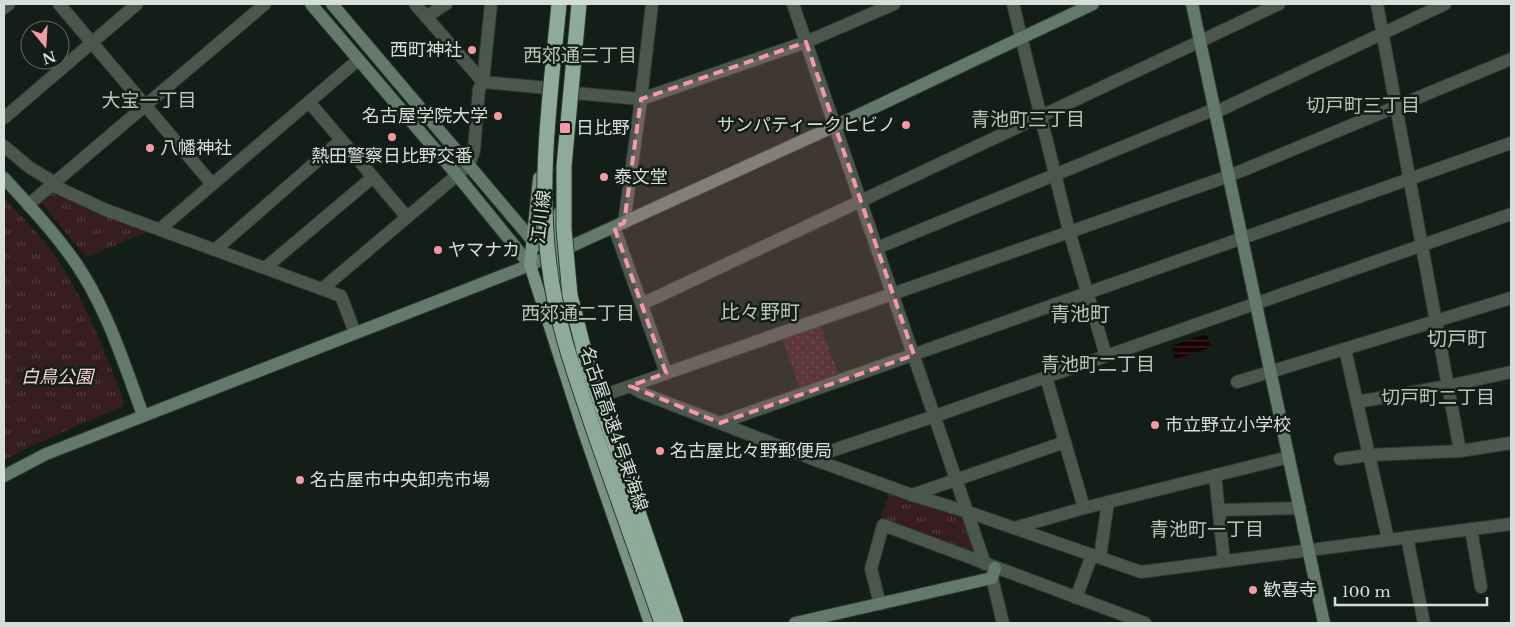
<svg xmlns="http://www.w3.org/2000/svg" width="1515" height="627" viewBox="0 0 1515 627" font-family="'Libre Baskerville','Noto Sans JP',serif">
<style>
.grass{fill:url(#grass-dots)}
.park{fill:url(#park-tufts)}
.water{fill:url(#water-rules)}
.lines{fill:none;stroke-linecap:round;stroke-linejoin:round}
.street-casing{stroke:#2d3932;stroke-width:14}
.secondary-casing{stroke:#2d3932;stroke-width:14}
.primary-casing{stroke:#2d3932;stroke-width:14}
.street{stroke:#4b564f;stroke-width:12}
.secondary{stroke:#65786d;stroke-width:12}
.primary{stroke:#7a9383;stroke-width:12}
.highway-bridge-casing{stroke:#2d3932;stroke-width:17;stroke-linecap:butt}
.highway-bridge{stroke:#8dab98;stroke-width:15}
.marked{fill:#f49aa2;fill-opacity:0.2;stroke:#f49aa2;stroke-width:4;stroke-dasharray:10 6;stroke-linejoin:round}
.poi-dot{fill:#f49aa2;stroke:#121e17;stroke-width:2}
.labels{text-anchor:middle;stroke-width:5;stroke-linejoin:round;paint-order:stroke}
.poi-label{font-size:18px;fill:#d6ded9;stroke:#121e17;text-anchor:start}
.street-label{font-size:18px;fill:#d6ded9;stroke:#121e17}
.park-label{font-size:18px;font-style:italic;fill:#fad4d6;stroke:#121e17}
.neighbourhood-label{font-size:19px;fill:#b6c6bc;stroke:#121e17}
.quarter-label{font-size:20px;fill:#b6c6bc;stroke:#121e17}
</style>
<defs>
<pattern id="grass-dots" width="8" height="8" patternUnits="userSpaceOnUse" patternTransform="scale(1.25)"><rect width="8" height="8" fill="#361d1f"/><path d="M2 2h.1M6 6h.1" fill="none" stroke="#523d3f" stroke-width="1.8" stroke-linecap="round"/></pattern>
<pattern id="park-tufts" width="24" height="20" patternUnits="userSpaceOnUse" patternTransform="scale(1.25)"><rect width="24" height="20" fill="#361d1f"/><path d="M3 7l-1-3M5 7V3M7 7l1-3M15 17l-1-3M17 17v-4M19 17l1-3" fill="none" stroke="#523d3f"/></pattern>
<pattern id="water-rules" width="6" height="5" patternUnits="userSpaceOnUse" patternTransform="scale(1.25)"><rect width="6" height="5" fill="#160204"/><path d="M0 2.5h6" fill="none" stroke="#372628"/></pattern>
</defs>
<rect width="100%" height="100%" fill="#121e17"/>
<path class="grass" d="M820,325l19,51 -39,14 -18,-52z"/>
<g class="park">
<path d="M54,189l96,42 -64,26 -46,-56z"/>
<path d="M4,197c17,20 38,39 53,61 29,45 48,93 67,143l-2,6 -89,38 -29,15z"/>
<path d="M890,491l71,23 5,4 10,30 -7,6 -89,-35z"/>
</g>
<path class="water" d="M1206,334l5,13 -36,13 -4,-14z"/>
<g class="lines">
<g class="street-casing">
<g id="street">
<path d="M59,4l153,180"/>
<path d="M415,4l68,78 64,6"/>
<path d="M793,4l192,560"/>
<path d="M1013,4l56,227 37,125"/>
<path d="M1377,4l83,447"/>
<path d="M4,8l5,-4"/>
<path d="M426,17l20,-13"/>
<path d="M574,93l67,6 165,-57 88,-38"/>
<path d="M309,102l98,115"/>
<path d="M1216,112l229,-108"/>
<path d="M4,118l133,-114"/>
<path d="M4,146l25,21 26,16"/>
<path d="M52,185l54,25 235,86 14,37"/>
<path d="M28,205l237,-201"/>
<path d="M624,223l17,-124 11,-95"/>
<path d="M614,227l52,146"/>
<path d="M160,229l198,-169"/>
<path d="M877,248l338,-139"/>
<path d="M215,250l126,-110"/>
<path d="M265,268l108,-91"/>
<path d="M322,289l147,-124 5,-14 5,-62 4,-7 8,-78"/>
<path d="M642,304l637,-300"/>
<path d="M1345,349l43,190"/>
<path d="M1046,377l38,131"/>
<path d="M1237,382l274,-84"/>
<path d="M630,386l599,-210 282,-117"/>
<path d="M599,397l31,-11 12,7 176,68 94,34 56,17 173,60 370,-48"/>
<path d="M1357,402l91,-16 63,-14"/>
<path d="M720,423l791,-280"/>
<path d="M1340,459l29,-4 91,-4 51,-8"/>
<path d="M818,461l1,-6 116,-39 576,-202"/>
<path d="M1215,475l9,86"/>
<path d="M912,495l153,-53"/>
<path d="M1219,510l81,-2"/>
<path d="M1014,528l70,-20 205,-51"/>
<path d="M1471,529l10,58"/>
<path d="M1407,537l17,86"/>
<path d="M1100,557l8,-55"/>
<path d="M992,578l11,45"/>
<path d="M1076,598l16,-43"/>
<path d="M880,604l-9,-35 12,-44 262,98"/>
</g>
</g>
<g class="secondary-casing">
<g id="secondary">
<path d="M311,4l146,171 73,90"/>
<path d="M332,4l201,237 5,4"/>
<path d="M1192,4l132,619"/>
<path d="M4,178c25,27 50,54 71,84 32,46 49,102 68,153"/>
<path d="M4,476l42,-22 484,-189 305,-139 258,-122"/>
<path d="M795,623l197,-45 3,-10"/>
</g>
</g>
<g class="primary-casing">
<g id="primary">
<path d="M539,178l-9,87 54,167 66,191"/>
<path d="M559,213l-5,42 12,38"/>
</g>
</g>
<use href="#street" class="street"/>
<use href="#secondary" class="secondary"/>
<use href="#primary" class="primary"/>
<g class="highway-bridge-casing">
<g id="highway-bridge">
<path d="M559,4c-8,85 -21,174 -10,260 7,61 29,119 49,178 21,60 43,121 64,181"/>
<path d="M579,4l-15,162v63l6,66 18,71 88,257"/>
</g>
</g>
<use href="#highway-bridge" class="highway-bridge"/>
</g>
<path class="marked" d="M806,42l108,313 -194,68 -90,-37 36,-13 -52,-146 10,-4 17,-124z"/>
<g class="poi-dot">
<circle cx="472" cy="50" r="5"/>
<circle cx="498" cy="116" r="5"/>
<circle cx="906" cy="125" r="5"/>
<rect x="559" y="122" width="12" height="12" rx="2.5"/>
<circle cx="392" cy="137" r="5"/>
<circle cx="150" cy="148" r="5"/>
<circle cx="604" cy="177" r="5"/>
<circle cx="438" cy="250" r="5"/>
<circle cx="1155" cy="425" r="5"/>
<circle cx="660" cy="451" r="5"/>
<circle cx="300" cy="480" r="5"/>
<circle cx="1253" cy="590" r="5"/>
</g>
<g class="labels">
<g class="poi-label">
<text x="462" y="56" text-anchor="end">西町神社</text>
<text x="488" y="122" text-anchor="end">名古屋学院大学</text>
<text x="896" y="131" text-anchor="end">サンパティークヒビノ</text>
<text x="576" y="134">日比野</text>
<text x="160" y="154">八幡神社</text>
<text x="392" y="162" text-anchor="middle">熱田警察日比野交番</text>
<text x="614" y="183">泰文堂</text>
<text x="448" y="256">ヤマナカ</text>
<text x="1165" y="431">市立野立小学校</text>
<text x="670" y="457">名古屋比々野郵便局</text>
<text x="310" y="486">名古屋市中央卸売市場</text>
<text x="1263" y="596">歓喜寺</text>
</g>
<g class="street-label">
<text transform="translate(541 217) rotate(-83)" y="6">江川線</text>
<text transform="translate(614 429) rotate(71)" y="6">名古屋高速4号東海線</text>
</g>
<g class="park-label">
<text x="57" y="383">白鳥公園</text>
</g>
<g class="neighbourhood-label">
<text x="580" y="62">西郊通三丁目</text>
<text x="149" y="107">大宝一丁目</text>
<text x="1363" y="112">切戸町三丁目</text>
<text x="1028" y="126">青池町三丁目</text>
<text x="578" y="320">西郊通二丁目</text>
<text x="1098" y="371">青池町二丁目</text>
<text x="1438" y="404">切戸町二丁目</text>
<text x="1207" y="536">青池町一丁目</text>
</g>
<g class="quarter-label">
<text x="760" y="319">比々野町</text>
<text x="1080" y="321">青池町</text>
<text x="1457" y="346">切戸町</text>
</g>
</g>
<rect width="1515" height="627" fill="none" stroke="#d6ded9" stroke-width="10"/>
<g transform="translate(45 45) rotate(162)"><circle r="24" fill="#121e17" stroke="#606b65"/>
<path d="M0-4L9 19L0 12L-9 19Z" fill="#f49aa2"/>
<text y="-8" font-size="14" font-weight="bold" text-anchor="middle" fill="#d6ded9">N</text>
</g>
<path d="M1335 597v8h152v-8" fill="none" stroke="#d6ded9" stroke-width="2.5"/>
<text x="1342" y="597" font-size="15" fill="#d6ded9" stroke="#121e17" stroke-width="4" paint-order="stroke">100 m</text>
</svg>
